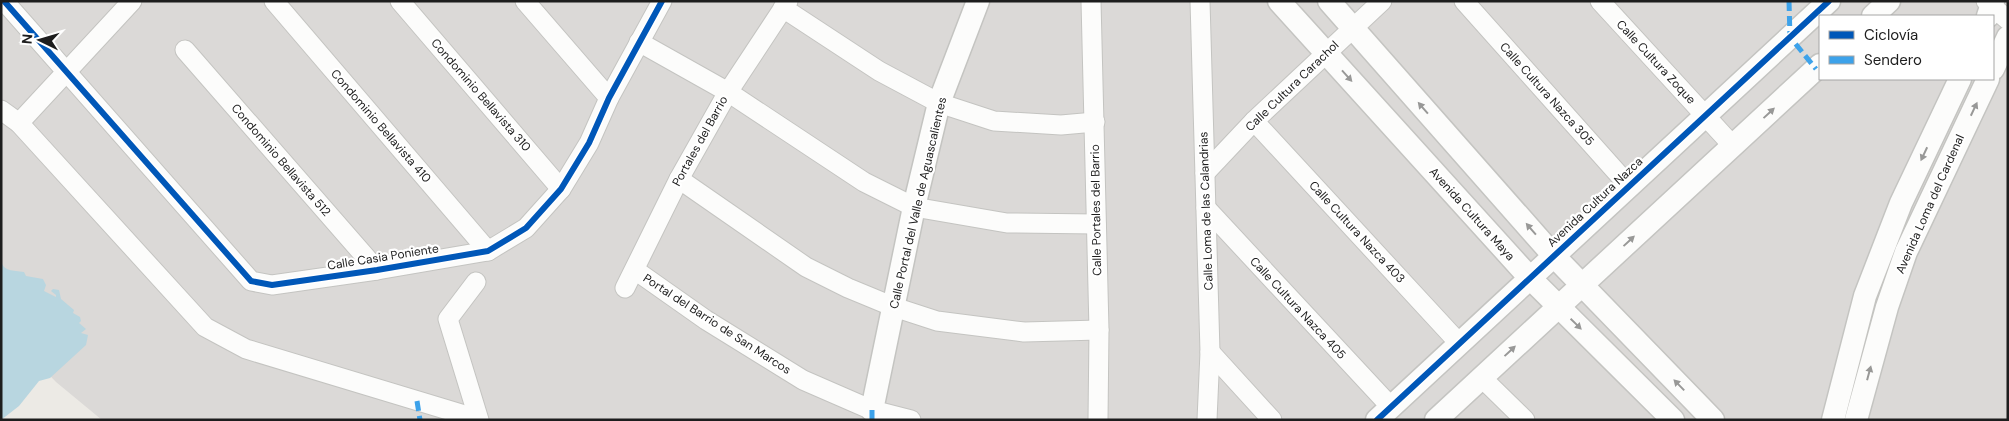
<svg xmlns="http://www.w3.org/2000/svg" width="2009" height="421" viewBox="0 0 2009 421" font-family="'DM Sans',sans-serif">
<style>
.residential{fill:#dbd9d7;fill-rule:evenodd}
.water{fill:#b8d6e0}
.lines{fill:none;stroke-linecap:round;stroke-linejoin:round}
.minor-casing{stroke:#c4c4c1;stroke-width:21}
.tertiary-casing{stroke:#c4c4c1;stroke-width:25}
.minor{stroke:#fcfcfb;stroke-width:19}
.tertiary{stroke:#fcfcfb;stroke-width:22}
.quiet{stroke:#3da2ea;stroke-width:5;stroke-dasharray:10 5;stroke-linecap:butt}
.cycleway-casing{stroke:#fff;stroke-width:9}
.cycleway{stroke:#0057b8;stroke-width:6}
.oneway{fill:#989897}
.labels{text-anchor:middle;stroke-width:4.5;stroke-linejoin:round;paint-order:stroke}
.street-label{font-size:12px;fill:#1d1d1d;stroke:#fff}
</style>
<rect width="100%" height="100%" fill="#eceae5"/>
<path class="residential" d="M1,1h2007v419h-1906l-46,-38 -55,-57zM1820,16h173v63h-173z"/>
<path class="water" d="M1,260c2,12 12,10 23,12l2,4 17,3 3,6 -2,6 12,6v-2l-5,-4 2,-2 6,1 2,9 13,11 -1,3 7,4 1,4 -2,2 7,6 -5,4 7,2 -2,10 -36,33 -11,3 -20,25 -18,14z"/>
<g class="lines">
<g class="minor-casing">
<g id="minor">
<path d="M4,1l247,280 21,4 105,-15 111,-19 38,-23 35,-39 28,-46 20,-45 53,-97"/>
<path d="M274,1l214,250"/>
<path d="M400,1l161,188"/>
<path d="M525,1l84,97"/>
<path d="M1091,1l8,329 -1,90"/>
<path d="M1200,1l10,351 -3,68"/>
<path d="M1464,1l165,185"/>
<path d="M1600,1l133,145"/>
<path d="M1986,1l22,19"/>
<path d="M783,8l96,63 60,32 55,18 67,4 34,-3"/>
<path d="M639,42l89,50 136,90 50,25 93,16 89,1"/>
<path d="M185,50l192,220"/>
<path d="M1,110l18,13 186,204 41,22 232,70"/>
<path d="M1254,121l205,222"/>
<path d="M19,123l113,-122"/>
<path d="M1205,173l49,-52 128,-120"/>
<path d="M679,179l127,88 42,21 46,19 43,14 87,11 75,-2"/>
<path d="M1206,208l185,199"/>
<path d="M635,270l71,50 97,60 69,30 39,10"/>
<path d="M476,282l-28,37 31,101"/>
<path d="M625,288l54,-109 49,-87 60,-91"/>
<path d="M1210,352l62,68"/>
<path d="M1481,377l44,43"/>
</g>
</g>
<g class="tertiary-casing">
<g id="tertiary">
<path d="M1279,1l251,277 143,142"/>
<path d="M1329,1l225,255 159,164"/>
<path d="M1873,16l16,-15"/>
<path d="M1988,16l5,-15"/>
<path d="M1993,69l15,-32"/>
<path d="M872,410l42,-203 25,-104 39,-102"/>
<path d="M1377,420l452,-419"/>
<path d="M1436,420l384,-355"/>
<path d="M1833,420l32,-124 36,-93 59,-124"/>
<path d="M1856,420l31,-113 19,-55 82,-173"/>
</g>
</g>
<use href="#minor" class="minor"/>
<use href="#tertiary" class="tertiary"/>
<g class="quiet">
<path d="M1789,1l1,36 26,32"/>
<path d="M417,401l3,19"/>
<path d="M872,420v-10"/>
</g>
<g class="cycleway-casing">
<g id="cycleway">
<path d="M4,1l247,280 21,4 105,-15 111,-19 38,-23 35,-39 28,-46 20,-45 53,-97"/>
<path d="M1377,420l452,-419"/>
</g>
</g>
<use href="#cycleway" class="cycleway"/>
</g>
<defs><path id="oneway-solid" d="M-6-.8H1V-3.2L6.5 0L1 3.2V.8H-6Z" transform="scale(1.25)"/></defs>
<g class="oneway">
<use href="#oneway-solid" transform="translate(1347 76) rotate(48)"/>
<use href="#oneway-solid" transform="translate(1423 108) rotate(-131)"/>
<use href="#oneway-solid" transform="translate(1974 109) rotate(-65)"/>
<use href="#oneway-solid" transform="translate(1769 113) rotate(-43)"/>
<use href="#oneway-solid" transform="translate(1924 154) rotate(115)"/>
<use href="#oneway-solid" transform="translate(1531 229) rotate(-131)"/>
<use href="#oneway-solid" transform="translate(1629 241) rotate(-43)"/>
<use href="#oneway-solid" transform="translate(1576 324) rotate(44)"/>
<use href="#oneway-solid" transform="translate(1510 351) rotate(-43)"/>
<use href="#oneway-solid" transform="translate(1869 373) rotate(-75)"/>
<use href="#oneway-solid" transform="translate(1679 385) rotate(-134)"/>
</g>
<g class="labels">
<g class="street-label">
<text transform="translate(1656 62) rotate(47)" y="4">Calle Cultura Zoque</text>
<text transform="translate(1292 86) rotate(-44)" y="4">Calle Cultura Carachol</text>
<text transform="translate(1547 94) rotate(48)" y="4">Calle Cultura Nazca 305</text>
<text transform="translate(481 95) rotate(49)" y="4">Condominio Bellavista 310</text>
<text transform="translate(381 126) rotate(49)" y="4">Condominio Bellavista 410</text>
<text transform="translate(700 141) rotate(-61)" y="4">Portales del Barrio</text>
<text transform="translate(281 160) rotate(49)" y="4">Condominio Bellavista 512</text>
<text transform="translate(1595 202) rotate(-43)" y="4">Avenida Cultura Nazca</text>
<text transform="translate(918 203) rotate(-77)" y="4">Calle Portal del Valle de Aguascalientes</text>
<text transform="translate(1930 204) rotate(-66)" y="4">Avenida Loma del Cardenal</text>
<text transform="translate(1096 210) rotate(-91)" y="4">Calle Portales del Barrio</text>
<text transform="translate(1206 211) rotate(-92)" y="4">Calle Loma de las Calandrias</text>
<text transform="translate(1472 214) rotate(48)" y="4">Avenida Cultura Maya</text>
<text transform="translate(1357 232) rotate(47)" y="4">Calle Cultura Nazca 403</text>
<text transform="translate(383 257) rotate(-9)" y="4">Calle Casia Poniente</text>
<text transform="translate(1298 308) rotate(47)" y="4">Calle Cultura Nazca 405</text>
<text transform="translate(717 324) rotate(33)" y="4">Portal del Barrio de San Marcos</text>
</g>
</g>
<rect width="2009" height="421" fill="none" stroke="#1d1d1d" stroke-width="5"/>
<rect x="1819" y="15" width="175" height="65" fill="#ffffff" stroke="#a5a5a5"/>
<rect x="1829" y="31" width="25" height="8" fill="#0057b8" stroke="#a5a5a5"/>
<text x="1864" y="40" font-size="15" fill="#1d1d1d">Ciclovía</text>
<rect x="1829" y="56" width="25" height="8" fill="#3da2ea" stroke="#a5a5a5"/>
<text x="1864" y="65" font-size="15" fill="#1d1d1d">Sendero</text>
<g transform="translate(40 40) rotate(275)" stroke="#ffffff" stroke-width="4" paint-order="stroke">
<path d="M0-4L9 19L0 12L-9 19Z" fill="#1d1d1d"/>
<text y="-8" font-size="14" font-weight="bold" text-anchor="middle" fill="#1d1d1d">N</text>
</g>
</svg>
